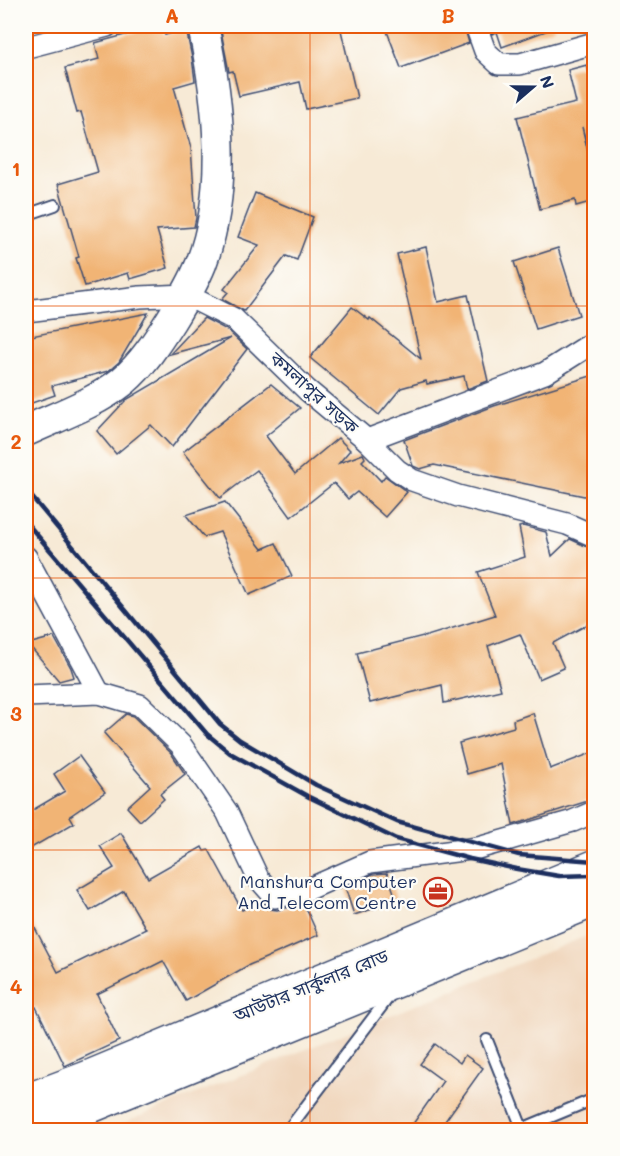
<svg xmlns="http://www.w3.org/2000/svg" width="620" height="1156" viewBox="0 0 620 1156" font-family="Mali,'Noto Sans Bengali',sans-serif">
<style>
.built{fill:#f0d6bc}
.building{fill:#f1b474}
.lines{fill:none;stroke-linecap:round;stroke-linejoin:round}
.lane-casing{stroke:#3c4b70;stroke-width:14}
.street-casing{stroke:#3c4b70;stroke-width:24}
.secondary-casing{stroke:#3c4b70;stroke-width:33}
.primary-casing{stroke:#3c4b70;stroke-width:36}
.lane{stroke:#fff;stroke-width:10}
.street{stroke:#fff;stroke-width:21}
.secondary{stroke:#fff;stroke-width:30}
.primary{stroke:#fff;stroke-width:33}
.rail{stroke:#1b2f5e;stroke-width:4.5}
.grid{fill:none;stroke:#e8590c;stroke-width:1.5;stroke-opacity:0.55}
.labels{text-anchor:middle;stroke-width:4.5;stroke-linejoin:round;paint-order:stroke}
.street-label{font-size:18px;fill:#1b2f5e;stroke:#fdfcf7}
.poi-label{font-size:18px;fill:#1b2f5e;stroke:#fdfcf7;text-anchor:end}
.neatline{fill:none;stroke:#e8590c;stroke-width:2}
.grid-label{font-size:20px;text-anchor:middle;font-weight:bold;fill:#e8590c}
</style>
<rect width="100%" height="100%" fill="#fdfcf7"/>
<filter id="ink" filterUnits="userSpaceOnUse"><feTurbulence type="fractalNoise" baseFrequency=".0167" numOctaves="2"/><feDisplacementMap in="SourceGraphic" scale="12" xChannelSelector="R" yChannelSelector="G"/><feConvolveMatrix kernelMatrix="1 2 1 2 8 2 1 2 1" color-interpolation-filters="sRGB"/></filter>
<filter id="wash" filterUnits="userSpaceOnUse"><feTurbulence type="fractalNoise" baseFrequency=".008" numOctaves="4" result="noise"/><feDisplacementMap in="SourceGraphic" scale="24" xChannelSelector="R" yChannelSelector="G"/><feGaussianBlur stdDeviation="1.35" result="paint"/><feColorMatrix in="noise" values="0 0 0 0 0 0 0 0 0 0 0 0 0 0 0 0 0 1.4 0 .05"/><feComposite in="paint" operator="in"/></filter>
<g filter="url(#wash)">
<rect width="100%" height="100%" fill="#f7ead6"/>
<path class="built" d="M594,933v197h-488z"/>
<g id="blocks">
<g class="building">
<path d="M158,26h4l3,9 21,-6 6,29 3,23 -21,6 17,61 5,70 -2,9 -37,3 11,38 -38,11 -2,-6 -43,13 -9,-28 3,-1 -21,-73 40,-12 -17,-60 -4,1 -12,-45 34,-9 -4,-16z"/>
<path d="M220,26h120l17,72 -51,11 -6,-27 -61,14 -6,-25 -4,1z"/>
<path d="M385,26h79l5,17 -68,25z"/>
<path d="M489,26h65v2l-52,19 -5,-15 -5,2z"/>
<path d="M587,65l7,28v54l-6,1 -6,-21 12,50v24l-18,5 -1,-6 -35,9 -23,-92 59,-14 -8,-33z"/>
<path d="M255,193l58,24 -16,43 -11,-4 -42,55 -22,-12 6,-7 -4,-3 35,-44 -21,-8z"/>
<path d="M426,247l12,55 30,-7 20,86 -21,8 -3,-13 -37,8 -1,-3 -25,7 -22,27 -69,-57 42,-51 17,13 1,-2 51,41 -24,-105z"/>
<path d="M558,248l21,67 -43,14 -22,-67z"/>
<path d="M148,313l-29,49 -7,6 -4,3 -56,15 3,9 -29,10v-68z"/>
<path d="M204,318l23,12 20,19 -75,98 -21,-22 -35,29 -19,-23 29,-31 105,-62 -61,16z"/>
<path d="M594,375v123l-160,-33 -14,4 -7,-3 -9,-26 90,-34z"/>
<path d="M271,384l29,24 -34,28 29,38 43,-36 12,12 -11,13 24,-9 2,4 -3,3 19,20 4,-5 22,16 -22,25 -28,-25 -9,7 -14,-16 -43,34 -34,-47 -37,28 -37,-46z"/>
<path d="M225,502l37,47 14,-6 16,33 -43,19 -29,-63 -16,5 -18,-22z"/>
<path d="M523,526l23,6 6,24 18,-17 24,11v71l-41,22 11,25 -25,11 -19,-45 -32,12 13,44 -57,13 -2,-18 -72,18 -13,-50 66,-17 1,1 71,-22 -17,-43 47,-15 -6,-30z"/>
<path d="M54,637l17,31 3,9 -15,4 -31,-37z"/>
<path d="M533,713l17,56 44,-17v47l-81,26 -12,-61 -34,10 -8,-31 55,-16 -1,-7z"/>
<path d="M126,714l7,2 38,37 14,21 -25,20 4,5 -24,22 -13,-14 23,-21 -46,-53z"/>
<path d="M79,756l26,36 -35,24 4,7 -48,28v-37l39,-23 -11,-17z"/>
<path d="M121,833l27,45 54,-31 2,4 5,-1 33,60 20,-9 8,8 7,1 27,-6 14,31 -71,31 -61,35 -23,-40 -66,33 22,47 -54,25 -29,-59 -5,3 -5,-10v-89l32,61 88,-43 -22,-38 -34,20 -13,-21 37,-22 -14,-22z"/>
<path d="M387,873l10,28 -43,14 -9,-28 28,-13z"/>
<path d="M435,1044l25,19 5,-8 18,13 -45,63h-30l35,-50 -23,-17z"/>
</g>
</g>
</g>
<g filter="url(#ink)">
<use href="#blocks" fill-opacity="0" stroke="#3c4b70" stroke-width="1.5"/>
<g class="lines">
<g class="lane-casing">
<g id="lane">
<path d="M26,191l2,23"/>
<path d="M26,215l29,-10"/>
<path d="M487,1040l35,88"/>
<path d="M590,1101l4,13"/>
<path d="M288,1130l103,-136"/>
<path d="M519,1130l75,-31"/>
</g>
</g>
<g class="street-casing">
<g id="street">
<path d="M476,26l9,25 14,13h21l74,-21"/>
<path d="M31,46l76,-20"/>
<path d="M26,311l114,-14 46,-2 48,24 73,71 60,50 30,30 15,10 46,16 109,28 27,12"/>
<path d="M367,440l178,-67 49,-31"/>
<path d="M26,557l73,136"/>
<path d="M26,696l73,-3 41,12 41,40 46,67 31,66 17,19 27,-5 68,-30 108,-14 95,-27 21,-9"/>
</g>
</g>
<g class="secondary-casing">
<path id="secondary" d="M26,431c32,-15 68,-27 97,-50 19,-16 34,-39 48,-61 11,-18 22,-36 30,-56 28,-74 18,-162 2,-238"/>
</g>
<g class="primary-casing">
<g id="primary">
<path d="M26,1101l61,-23 507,-211"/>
<path d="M32,1130l562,-230"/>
</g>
</g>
<use href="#lane" class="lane"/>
<use href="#street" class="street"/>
<use href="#secondary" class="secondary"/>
<use href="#primary" class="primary"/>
<g class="rail">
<path d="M26,490l194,234 20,16 76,45 81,37 122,33 75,6"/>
<path d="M26,522l181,212 23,19 79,44 87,42 74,20 47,10 42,7 35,-1"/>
</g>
</g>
</g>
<path class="grid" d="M310,26v1104M26,306h568M26,578h568M26,850h568"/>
<defs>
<g id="office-ring" transform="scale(1.5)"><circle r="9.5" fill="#fdfcf7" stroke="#c8321e" stroke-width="1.5"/><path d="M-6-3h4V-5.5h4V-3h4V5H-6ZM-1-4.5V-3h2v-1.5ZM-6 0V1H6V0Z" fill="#c8321e"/></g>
</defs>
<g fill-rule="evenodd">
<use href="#office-ring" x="438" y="892"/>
</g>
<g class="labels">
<g class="street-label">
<text transform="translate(314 393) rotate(42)" y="6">কমলাপুর সড়ক</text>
<text transform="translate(311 986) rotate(-22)" y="6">আউটার সার্কুলার রোড</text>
</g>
<g class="poi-label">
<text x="417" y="888">Manshura Computer<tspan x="417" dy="21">And Telecom Centre</tspan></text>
</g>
</g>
<rect width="620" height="1156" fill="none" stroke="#fdfcf7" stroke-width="66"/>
<g transform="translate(533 87) rotate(70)" stroke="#fdfcf7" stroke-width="4.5" paint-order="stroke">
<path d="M0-4.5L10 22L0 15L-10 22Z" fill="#1b2f5e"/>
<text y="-9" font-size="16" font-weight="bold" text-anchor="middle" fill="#1b2f5e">N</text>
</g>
<rect x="33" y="33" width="554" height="1090" class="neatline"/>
<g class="grid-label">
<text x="172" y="23">A</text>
<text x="448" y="23">B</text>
<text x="16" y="176">1</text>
<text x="16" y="449">2</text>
<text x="16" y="721">3</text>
<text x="16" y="994">4</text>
</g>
</svg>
